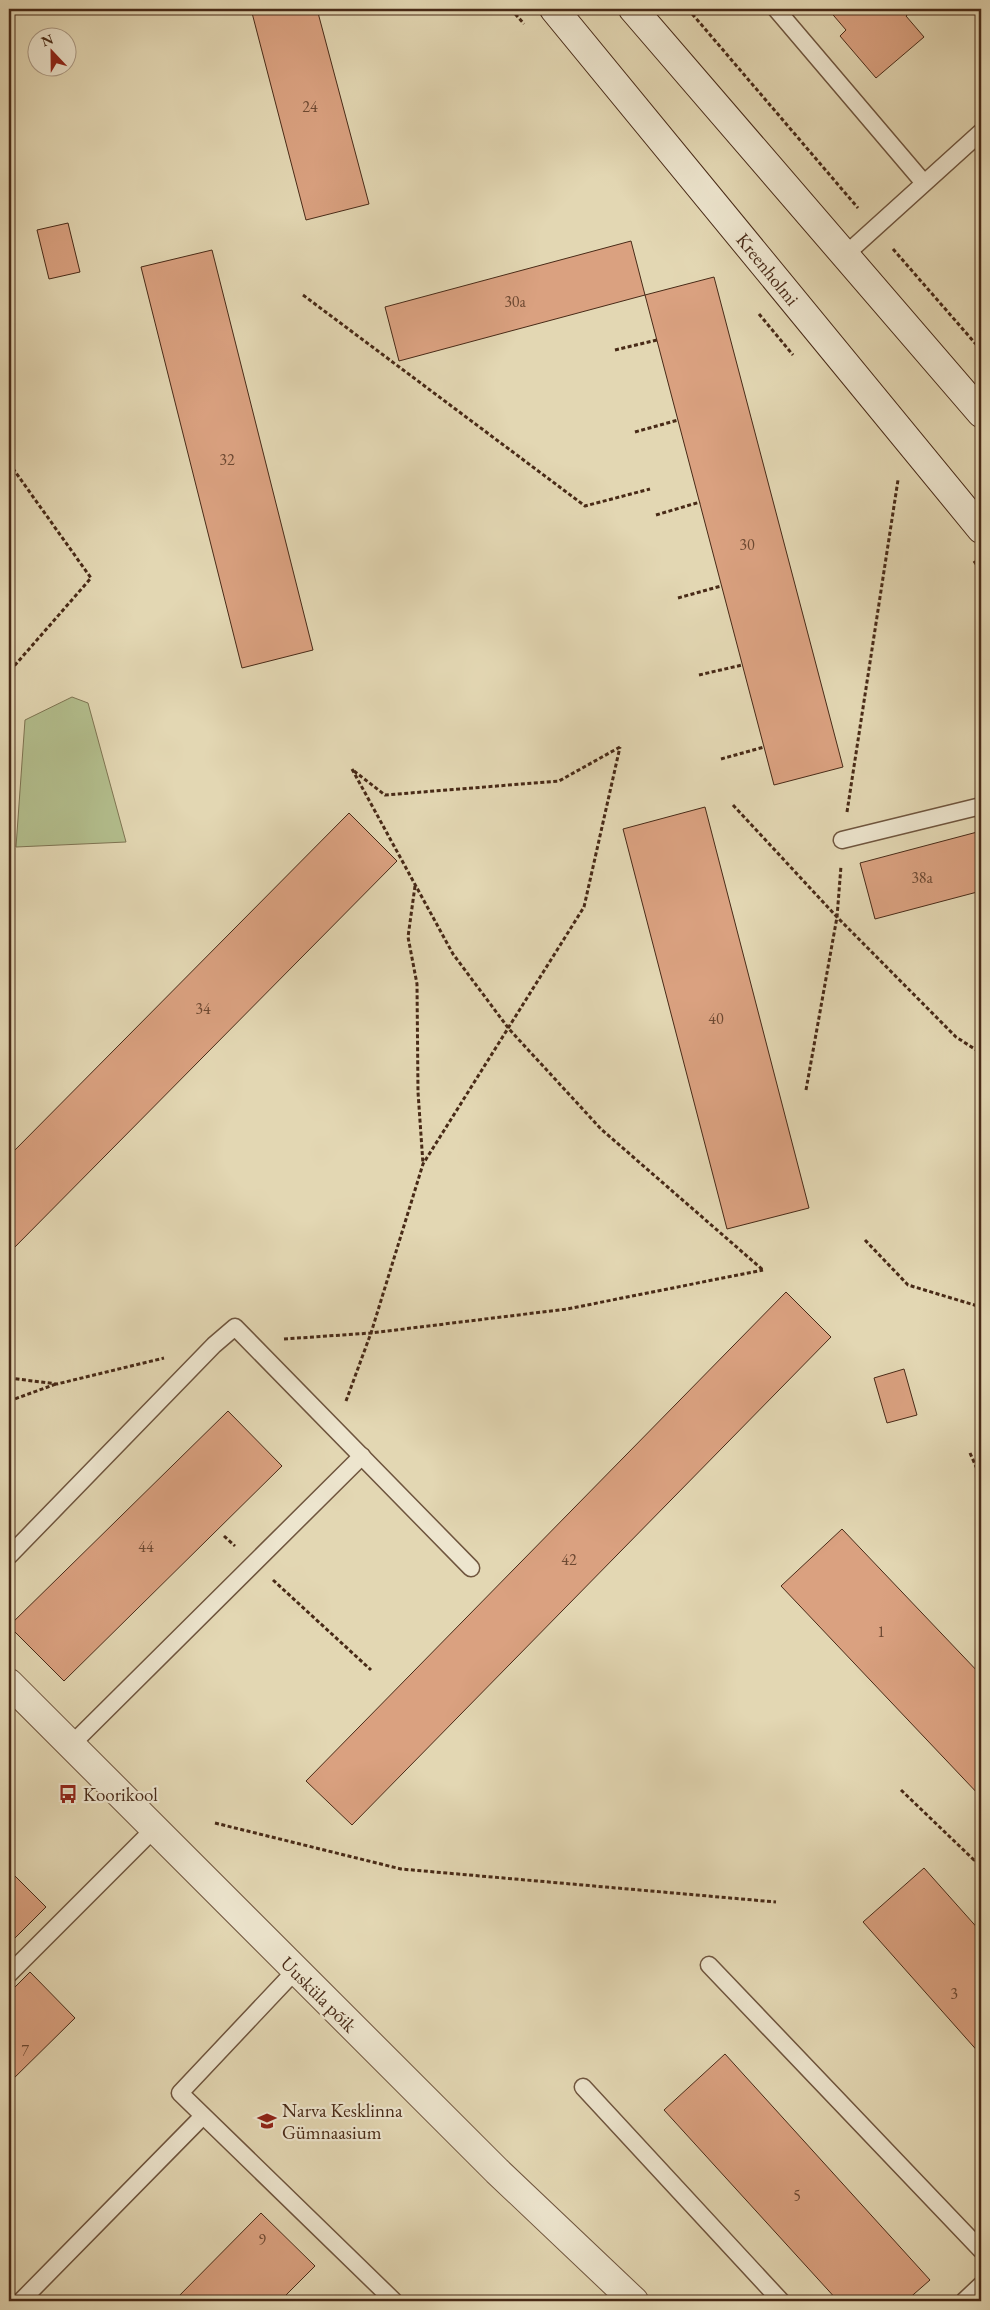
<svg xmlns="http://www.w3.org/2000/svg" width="990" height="2310" viewBox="0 0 990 2310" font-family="'EB Garamond',serif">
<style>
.green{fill:#b3be8d;stroke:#7e7452}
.building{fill:#daa180;stroke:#482a17}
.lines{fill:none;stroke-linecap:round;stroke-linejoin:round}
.service-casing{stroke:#6f553e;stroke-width:19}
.minor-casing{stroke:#6f553e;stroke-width:30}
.secondary-casing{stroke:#482a17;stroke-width:30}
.path{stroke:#482a17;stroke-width:3;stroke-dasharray:4 2.5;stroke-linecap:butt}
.service{stroke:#ede5ce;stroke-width:16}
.minor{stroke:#ede5ce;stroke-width:28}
.secondary{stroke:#ede5ce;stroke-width:28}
.labels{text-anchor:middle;stroke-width:4.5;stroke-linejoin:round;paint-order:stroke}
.number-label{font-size:16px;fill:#6c4831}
.street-label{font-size:19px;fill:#482a17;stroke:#ede5ce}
.poi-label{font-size:19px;fill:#482a17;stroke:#ede5ce;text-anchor:start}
</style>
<rect width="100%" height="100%" fill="#e3d7b3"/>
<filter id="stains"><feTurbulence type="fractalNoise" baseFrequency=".004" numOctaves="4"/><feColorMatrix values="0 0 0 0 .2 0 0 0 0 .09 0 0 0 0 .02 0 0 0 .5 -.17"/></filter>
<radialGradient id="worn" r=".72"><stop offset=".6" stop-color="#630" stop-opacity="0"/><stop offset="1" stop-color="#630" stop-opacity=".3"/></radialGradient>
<path class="green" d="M72,697l16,6 38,139 -110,5 9,-127z"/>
<g class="building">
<path d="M251,9h66l52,195 -63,16z"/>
<path d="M828,9h86l-8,7 18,21 -48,41 -36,-42 6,-6z"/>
<path d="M68,223l12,49 -31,7 -12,-49z"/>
<path d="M631,241l14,54 -246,66 -14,-54z"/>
<path d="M212,250l101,400 -71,18 -101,-401z"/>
<path d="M714,277l129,490 -69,18 -129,-490z"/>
<path d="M705,807l104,401 -82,21 -104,-400z"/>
<path d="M349,813l48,48 -388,392v-97z"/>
<path d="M981,831v60l-106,28 -15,-56z"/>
<path d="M786,1292l45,45 -479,488 -46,-44z"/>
<path d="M904,1369l13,46 -30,8 -13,-45z"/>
<path d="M228,1411l54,55 -218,215 -55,-55z"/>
<path d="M842,1529l139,146v122l-200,-211z"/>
<path d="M924,1868l57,64v123l-118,-133z"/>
<path d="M9,1870l37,37 -37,37z"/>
<path d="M30,1972l45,46 -66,65v-90z"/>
<path d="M725,2054l205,226 -24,21h-68l-174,-191z"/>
<path d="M261,2213l54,53 -35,35h-106z"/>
</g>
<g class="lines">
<g class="service-casing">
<g id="service">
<path d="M776,9l148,174"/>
<path d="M845,255l136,-123"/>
<path d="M842,840l139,-34"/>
<path d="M9,1556l205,-211 21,-18 236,241"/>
<path d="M71,1745l291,-289"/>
<path d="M709,1965l272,285"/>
<path d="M295,1971l-115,122 214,208"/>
<path d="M9,1974l145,-145"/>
<path d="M583,2087l198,214"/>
<path d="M21,2301l182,-185"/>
<path d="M964,2301l17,-16"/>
</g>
</g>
<g class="minor-casing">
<path id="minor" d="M9,1683l488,488 137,130"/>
</g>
<g class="secondary-casing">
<g id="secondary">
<path d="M554,9l427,520"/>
<path d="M633,9l348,404"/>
</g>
</g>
<g class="path">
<path d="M511,9l13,15"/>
<path d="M688,9l170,199"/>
<path d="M893,249l88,101"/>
<path d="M303,295l282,211 65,-17"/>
<path d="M759,314l34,41"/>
<path d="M615,350l42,-10"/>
<path d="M635,432l43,-12"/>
<path d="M9,463l82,115 -82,94"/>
<path d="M656,515l44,-13"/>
<path d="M974,561l7,10"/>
<path d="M678,598l43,-12"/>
<path d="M699,675l43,-10"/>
<path d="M721,759l43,-12"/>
<path d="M352,769l101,185 56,75 92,100 162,141"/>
<path d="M354,771l31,24 174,-14 61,-34"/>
<path d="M733,805l104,112 119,120 25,16"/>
<path d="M847,812l51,-332"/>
<path d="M415,886l-7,51 9,47 1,108 5,72"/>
<path d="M806,1090l31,-173 4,-51"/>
<path d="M865,1240l43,45 73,22"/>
<path d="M284,1339l87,-6 196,-24 196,-39"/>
<path d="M9,1378l48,6 107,-26"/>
<path d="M9,1401l47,-17"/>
<path d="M346,1401l25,-68 52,-169 161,-257 36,-160"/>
<path d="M970,1453l11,25"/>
<path d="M224,1536l11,10"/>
<path d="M273,1580l98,90"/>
<path d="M901,1790l73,70 7,-6"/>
<path d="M215,1823l186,46 375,33"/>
</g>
<use href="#service" class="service"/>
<use href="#minor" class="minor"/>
<use href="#secondary" class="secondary"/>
</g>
<defs>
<g id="bus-bare" transform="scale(1.5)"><path d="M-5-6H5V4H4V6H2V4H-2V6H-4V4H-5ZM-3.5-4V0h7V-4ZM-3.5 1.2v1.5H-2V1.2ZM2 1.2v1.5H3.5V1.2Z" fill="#8f2418" stroke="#ede5ce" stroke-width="2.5" paint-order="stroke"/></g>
<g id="school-bare" transform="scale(1.5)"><path d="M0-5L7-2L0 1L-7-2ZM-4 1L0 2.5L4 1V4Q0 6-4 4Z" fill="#8f2418" stroke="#ede5ce" stroke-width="2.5" paint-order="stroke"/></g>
</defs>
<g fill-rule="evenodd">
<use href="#bus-bare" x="68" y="1794"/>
<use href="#school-bare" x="267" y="2121"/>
</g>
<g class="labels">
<g class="number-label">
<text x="310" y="112">24</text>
<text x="515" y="307">30a</text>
<text x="227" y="465">32</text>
<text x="747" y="550">30</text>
<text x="922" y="883">38a</text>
<text x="203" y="1014">34</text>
<text x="716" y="1024">40</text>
<text x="146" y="1552">44</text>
<text x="569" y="1565">42</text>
<text x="881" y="1637">1</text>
<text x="954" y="1999">3</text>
<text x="25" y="2056">7</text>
<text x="797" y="2201">5</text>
<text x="262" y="2245">9</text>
</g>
<g class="street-label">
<text transform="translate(768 269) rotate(51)" y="7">Kreenholmi</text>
<text transform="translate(319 1994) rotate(45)" y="7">Uusküla põik</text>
</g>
<g class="poi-label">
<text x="83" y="1801">Koorikool</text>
<text x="282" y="2117">Narva Kesklinna<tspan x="282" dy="22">Gümnaasium</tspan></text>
</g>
</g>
<rect width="990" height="2310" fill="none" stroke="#e3d7b3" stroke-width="30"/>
<rect x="10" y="10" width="970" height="2290" fill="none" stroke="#482a17" stroke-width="2.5"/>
<rect x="15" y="15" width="960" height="2280" fill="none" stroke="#482a17"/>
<g transform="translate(52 52) rotate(338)"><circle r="24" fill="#ede5ce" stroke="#ab9a85"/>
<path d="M0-4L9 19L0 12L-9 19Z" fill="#8f2418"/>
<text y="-8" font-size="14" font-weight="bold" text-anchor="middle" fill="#482a17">N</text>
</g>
<rect width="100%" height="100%" filter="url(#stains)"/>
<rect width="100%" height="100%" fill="url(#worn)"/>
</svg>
